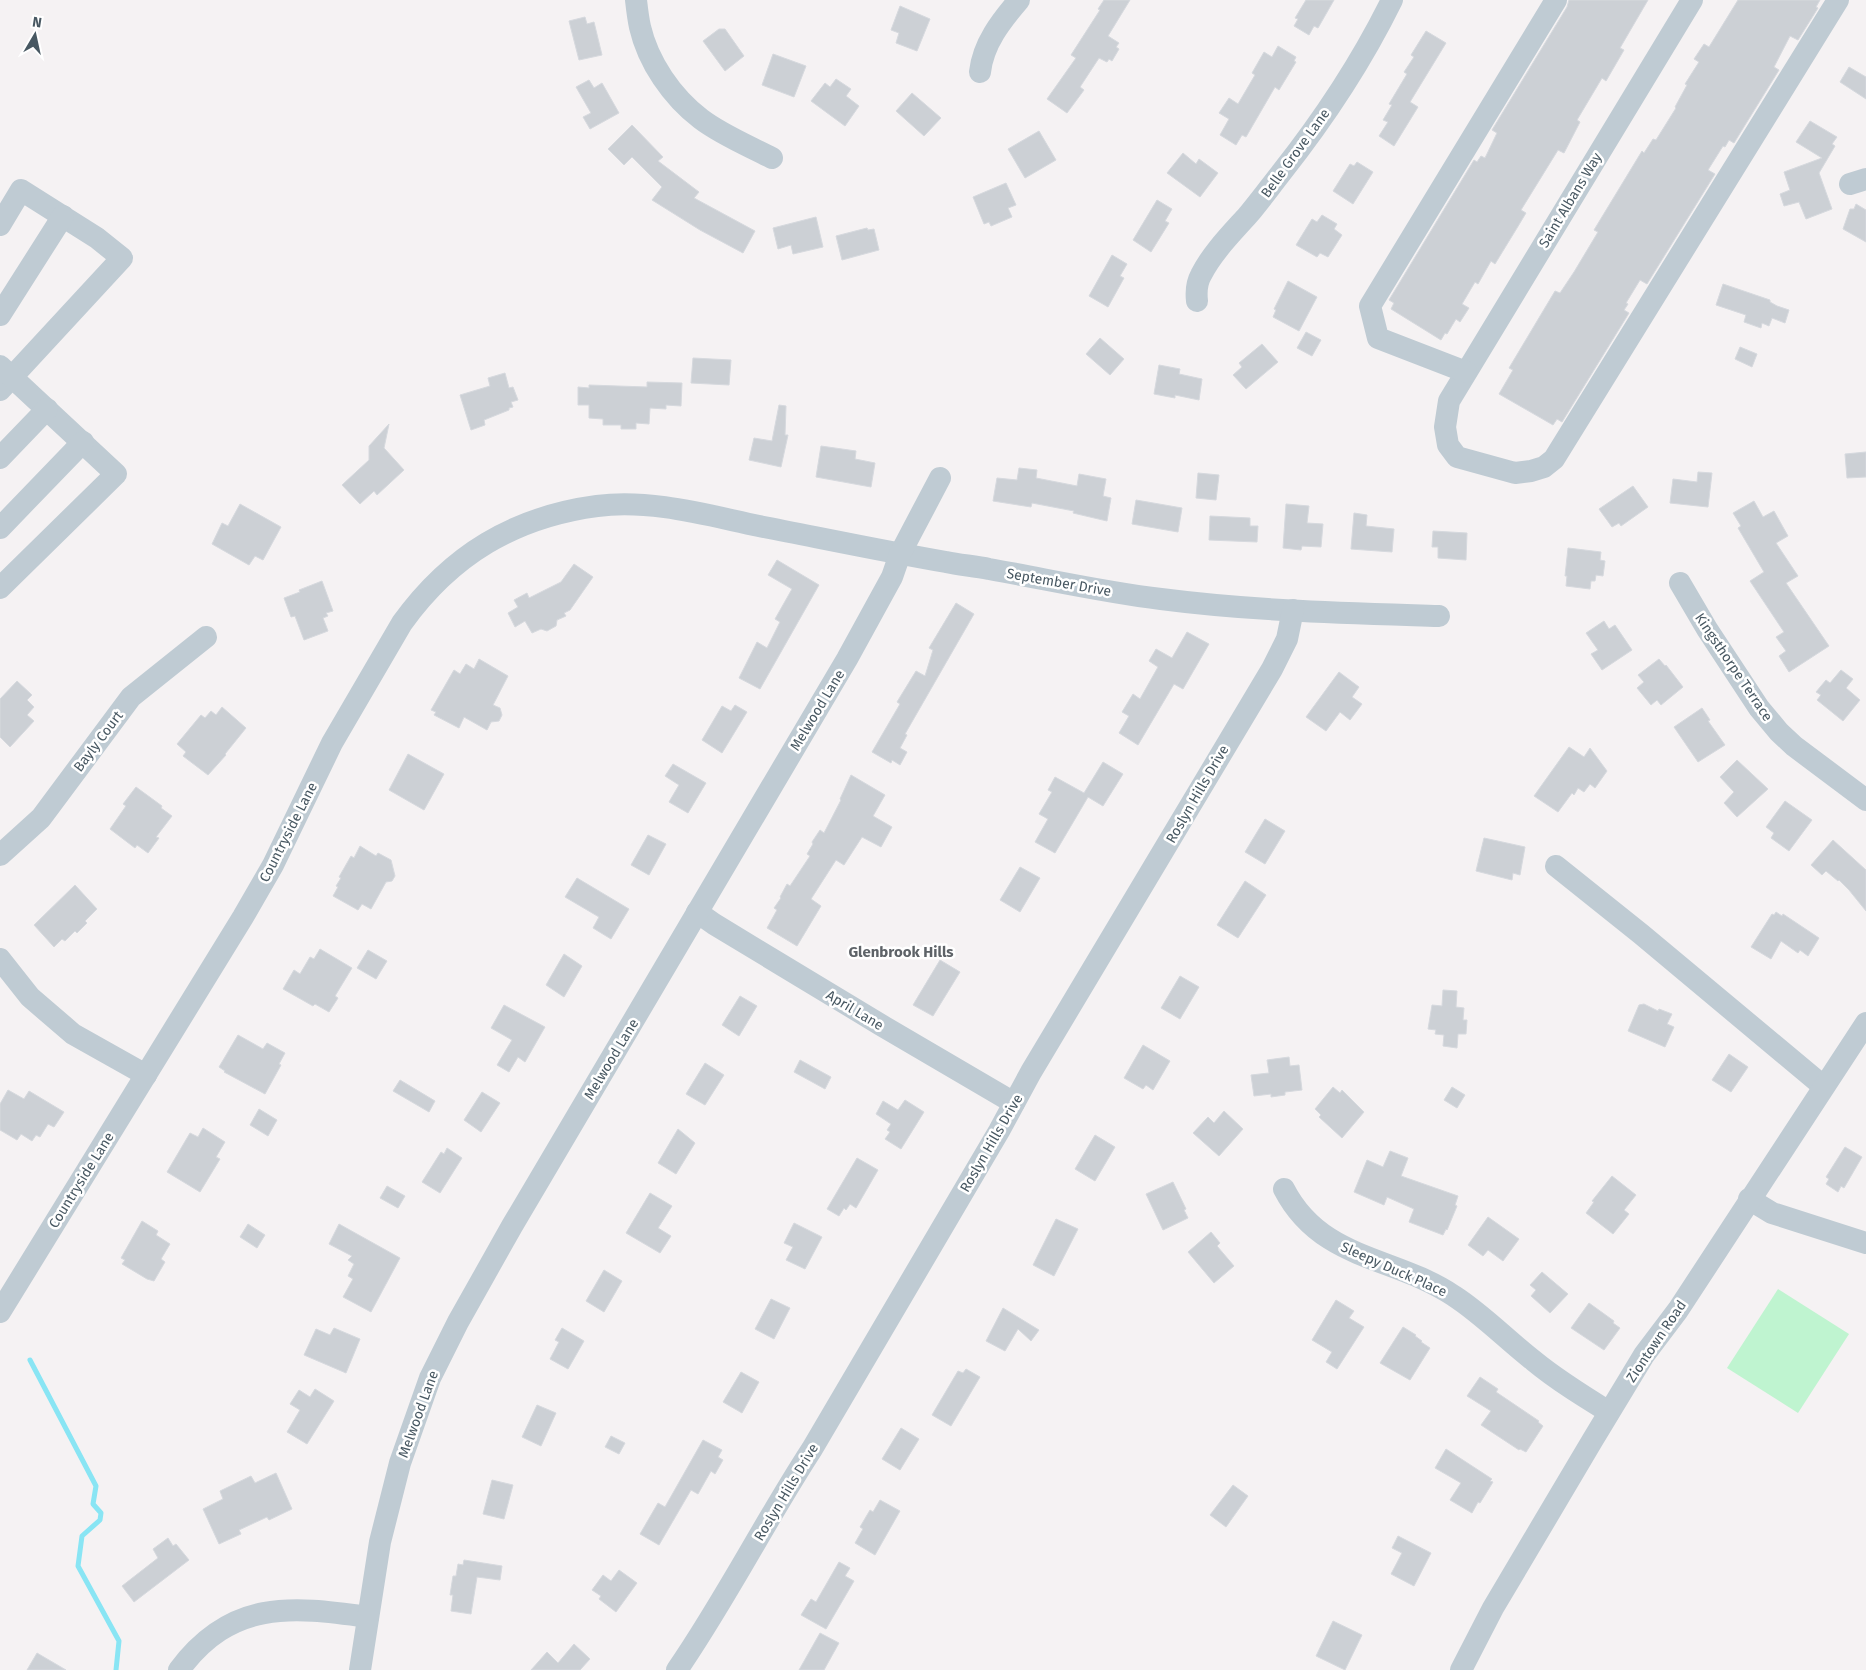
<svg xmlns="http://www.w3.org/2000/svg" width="1866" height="1670" viewBox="0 0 1866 1670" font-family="'Fira Sans',sans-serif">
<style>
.green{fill:#bff4d0}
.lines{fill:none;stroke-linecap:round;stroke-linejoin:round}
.stream{stroke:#89e5f4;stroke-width:5}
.building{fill:#ccd0d5;stroke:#d6d9de}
.minor{stroke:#bfcbd3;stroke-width:22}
.labels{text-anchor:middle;stroke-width:5;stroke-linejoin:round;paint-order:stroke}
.street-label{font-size:14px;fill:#485862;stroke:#fff}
.neighbourhood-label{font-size:15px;font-weight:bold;fill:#5e6368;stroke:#fff}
</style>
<rect width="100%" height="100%" fill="#f5f2f3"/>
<path class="green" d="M1778,1289l71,45 -51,79 -71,-45z"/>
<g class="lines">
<path class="stream" d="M30,1360l66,126 -3,18 8,9 -1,7 -18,16 -4,30 41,75 -3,29"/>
</g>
<g class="building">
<path d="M1104,0h26l-22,36 11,7 -3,4 3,2 -7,12 -3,-2 -2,3 -8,-4 -19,29 4,3 -17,23 -20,-14 29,-41 -5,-3 29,-45 -2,-1z"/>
<path d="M1306,0h28l-16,28 -4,-2 -5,9 -15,-9 4,-7 -3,-1z"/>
<path d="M1569,0h79l-28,48 4,2 -18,31 -4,-3 -25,42 3,2 -16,31 -6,-3 -37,60 5,3 -9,15 -22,36 -4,-3 -13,23 -3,-2 -13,22 7,4 -9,14 -4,-3 -9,15 -2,-1 -4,7 -50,-31 3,-6 -5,-3 85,-140 3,2 4,-6 4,2 12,-25 -5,-3 75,-123z"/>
<path d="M1738,0h82l-4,7 2,1 -20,32 -8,-4 -16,31 5,3 -45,73 -5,-3 -4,7 -2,-1 -15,24 7,4 -68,110 -7,-4 -14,23 2,1 -4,6 5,3 -67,109 -5,-3 -4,6 -54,-31 14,-24 -4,-2 46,-77 5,2 14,-21 24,-40 -4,-2 48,-79 2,2 9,-14 3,1 20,-32 -1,-1 12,-22 -2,-1 14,-22 -5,-3 10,-15 5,3z"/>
<path d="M900,6l30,13 -13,32 -21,-8 3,-10 -8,-3z"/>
<path d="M585,17l2,7 7,-2 8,33 -23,5 -10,-39z"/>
<path d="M719,29h6l19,27 -19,15 -22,-30z"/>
<path d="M1426,31l20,12 -36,59 8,5 -24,39 -15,-10 9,-14 -5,-2 9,-15 -3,-1 18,-30 -3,-2 10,-15 -3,-2z"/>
<path d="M1278,46l18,11 -2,4 2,1 -17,28 -4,-3 -29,50 -4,-2 -6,10 -16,-10 9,-16 -10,-6 10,-15 9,6 17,-29 -3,-2 12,-21 8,5z"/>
<path d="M773,54l33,12 -12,31 -32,-12z"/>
<path d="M1849,67l17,10v22l-26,-17z"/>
<path d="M836,79l15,10 -5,7 13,10 -14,20 -34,-25 14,-18 5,4z"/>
<path d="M589,80l5,8 8,-5 17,30 -29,16 -7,-12 8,-4 -15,-26z"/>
<path d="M912,93l29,25 -17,18 -28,-25z"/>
<path d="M1810,121l27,16 -5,7 3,2 -16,27 13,36 -26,10 -7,-17 -15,4 -4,-12 10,-4 -6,-18 38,-14 -26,-16z"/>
<path d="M632,125l31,32 -5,4 41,31 -5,6 61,33 -12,22 -43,-23 -48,-30 10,-13 -30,-30 -8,8 -16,-16z"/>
<path d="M1039,131l17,29 -31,18 -17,-29z"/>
<path d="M1183,153l13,11 3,-5 19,14 -18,24 -33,-24z"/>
<path d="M1357,162l16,10 -20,32 -20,-13 17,-27 4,2z"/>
<path d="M1006,183l10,22 -8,3 4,9 -21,9 -2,-4 -5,2 -11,-27z"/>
<path d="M1157,200l15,9 -7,12 4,2 -18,29 -18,-12z"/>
<path d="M1856,204l10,6v32l-23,-13 7,-20h4z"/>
<path d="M1322,215l15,9 -3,5 8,6 -14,22 -8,-4 -3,4 -21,-12 16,-26 5,3z"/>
<path d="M816,217l7,30 -30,7 -2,-9 -13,4 -5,-21z"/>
<path d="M867,228l1,2 6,-1 5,21 -37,10 -6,-24z"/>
<path d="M1112,255l15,9 -7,12 4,2 -16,29 -19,-11z"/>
<path d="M1288,281l29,16 -18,34 -26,-14 3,-7 -2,-1z"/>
<path d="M1723,284l47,16v2l7,4 12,4 -4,13 -13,-5 -3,8 -7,-3 -1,5 -17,-6 2,-7 -30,-10z"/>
<path d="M1306,332l15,8 -9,16 -15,-8z"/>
<path d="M1100,338l24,21 -14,16 -24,-21z"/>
<path d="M1262,344l16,18 -32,27 -13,-14 9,-8 -3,-4z"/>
<path d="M1740,347l17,7 -5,13 -17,-8z"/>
<path d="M693,358l38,2 -2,25 -38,-2z"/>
<path d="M1159,365l21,4 -1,5 23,5 -3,21 -24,-5v3l-21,-4z"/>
<path d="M505,373l4,15 4,-1 5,13 -7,2 2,5 -4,1v2l-25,10 1,5 -14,5 -11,-35 30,-9 -2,-8z"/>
<path d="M647,382l35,1 -1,23 -15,-1v4l-16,-1 -1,16 -13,-1v6h-15v-4h-18v-6l-14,-1v-13h-11v-18l11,1v-3l58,2z"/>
<path d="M779,405l7,1 -1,29h3l-7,32 -32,-7 5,-22 18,3z"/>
<path d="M389,424l-5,24 20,22 -27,25 -3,-4 -14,13 -18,-19 27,-25v-14z"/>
<path d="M821,446l35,5 -1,8 20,4 -4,24 -55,-10z"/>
<path d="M1866,452v25l-19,1 -2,-24z"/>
<path d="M1019,468l18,2 -1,8 41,8 2,-12 27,5 -3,17 8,2 -4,23 -34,-8 1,-2 -42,-8 -1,4 -38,-6 4,-23 20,2z"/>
<path d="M1698,472l14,1 -4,34 -38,-4 3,-24 24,3z"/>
<path d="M1198,473l21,2 -3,25 -20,-2z"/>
<path d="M1633,486l15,21 -27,19 -2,-3 -7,4 -13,-18z"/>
<path d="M1136,500l46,8 -4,24 -46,-8z"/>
<path d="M1754,501l9,16 11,-6 14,25 -12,7 22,33 -12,7 43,63 -40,26 -10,-16 7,-5 -10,-14 8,-5 -34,-51 14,-9 -26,-44 3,-2 -8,-13z"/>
<path d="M240,504l41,23 -18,33 -8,-4 -6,9 -37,-21 10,-21 6,3z"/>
<path d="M1286,504l23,2 -2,17 16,1 -2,23 -19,-1 -1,4 -18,-2z"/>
<path d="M1354,513l13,2 -1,11 28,3 -2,23 -41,-3z"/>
<path d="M1210,516l40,2v8h8l-1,16 -48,-2z"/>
<path d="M1433,531l34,2 -1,27 -28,-2v-11h-6z"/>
<path d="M1568,548l33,4 -1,8 5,1 -2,15 -7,-1 -1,6h-4l-1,8 -24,-3 1,-10h-2z"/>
<path d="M777,560l42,25 -59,104 -21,-11 18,-36 10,6 13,-26 -5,-3 17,-30 -24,-14z"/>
<path d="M574,564l19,13 -23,33 -6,3 2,3 -9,4 -1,6 -9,5 -6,-2 -9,4 -7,-12 -10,6 -7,-14 10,-6 -4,-7 13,-7 2,5 32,-16z"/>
<path d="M322,581l11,30 -7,2 2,3 -5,2 5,13 -24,9 -9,-24 -4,1 -7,-19 16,-6 -1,-2z"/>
<path d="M956,603l18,11 -69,120 2,1 -7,13 7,4 -7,13 -8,-5 -1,3 -19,-11 28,-48 -3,-2 19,-31 9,5 8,-26 -4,-2z"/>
<path d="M1604,621l5,8 6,-4 17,25 -30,20 -11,-16 7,-4 -12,-17z"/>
<path d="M1187,632l22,12 -26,45 -9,-5 -36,61 -19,-12 10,-17 -7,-4 11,-18 7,5 18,-32 -9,-6 7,-12 16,9z"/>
<path d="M479,659l29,17 -15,29 7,3 2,7 -3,6 -8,1 -4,8 -23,-13 -5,11 -25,-13 2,-3 -5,-2 23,-40 6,4 6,-10 8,5z"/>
<path d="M1659,659l6,7 1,-1 17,22 -22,18 -4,-5 -6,5 -14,-17 7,-6 -6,-7z"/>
<path d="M1841,670l12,9 -7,9 14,12 -17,21 -26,-21 4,-5 -5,-3 10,-12 4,3z"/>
<path d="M1339,672l20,15 -7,10 10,7 -12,16 -10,-8 -14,19 -20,-14z"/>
<path d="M17,681l15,14 -5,5 7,7 -7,8 7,6 -24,26 -10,-10v-38z"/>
<path d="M735,705l12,7 -25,41 -20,-13 20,-34 9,5z"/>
<path d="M222,707l24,21 -21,26 1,1 -18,20 -25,-19 3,-4 -9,-8 24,-29 4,3 6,-7 5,4z"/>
<path d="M1702,708l8,12 -2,1 17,24 -27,17 -24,-35z"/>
<path d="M1569,747l15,10 6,-9 17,23 -12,17 -5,-4 -6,8 -6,-4 -4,7 -2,-2 -14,19 -24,-16z"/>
<path d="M408,754l36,20 -20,36 -35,-20z"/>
<path d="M1737,760l31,29 -31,28 -13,-14 10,-11 -14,-15z"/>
<path d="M1103,762l20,12 -20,32 -15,-9 -33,56 -20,-11 13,-23 -9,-5 13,-22 -4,-2 7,-13 29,16z"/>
<path d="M673,764l33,19 -18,30 -19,-11 10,-17 -14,-9z"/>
<path d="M851,775l34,20 -12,21 19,11 -11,20 -19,-10 -18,28 -8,-5 -25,39 10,7 -24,40 -30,-18 10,-18 -3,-2 7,-10 -1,-1 7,-13 3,2 20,-30 -3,-2 6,-10 -1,-2 8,-12 4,3 17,-33 -1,-1z"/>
<path d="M136,787l26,19 -1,2 11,8 -16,21 3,1 -11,15 -11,-8 -2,3 -25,-19 16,-23 -3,-2z"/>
<path d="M1785,801l27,19 -23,31 -18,-13 3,-5 -8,-6z"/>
<path d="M1265,819l20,12 -20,33 -20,-12z"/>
<path d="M648,835l18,9 -17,31 -18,-10z"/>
<path d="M1484,838l41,9 -5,28 -7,-2 -1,7 -36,-9z"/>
<path d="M1833,840l33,30v41l-17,-21 -10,-10 -1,1 -12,-10 -4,4 -11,-10z"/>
<path d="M360,846l16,10 2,-3 13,7 4,16 -3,5 -6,1 -15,27 -9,-5 -4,6 -25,-14 5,-9 -2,-1 5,-8 -2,-1 12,-21 3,2z"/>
<path d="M1020,867l20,11 -20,34 -20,-12z"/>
<path d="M577,878l52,31 -18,30 -18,-11 6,-11 -34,-20z"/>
<path d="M1245,881l21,14 -28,43 -21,-13z"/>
<path d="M75,885l22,24 -12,12 2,2 -10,10 -2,-2 -10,10 -3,-2 -8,8 -20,-22z"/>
<path d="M1776,912l6,4 1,-2 36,24 -11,18 -8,-6 -2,3 -17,-12 -10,18 -20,-12 21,-33 2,1z"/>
<path d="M320,949l32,19 -17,28 3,2 -9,14 -14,-8 -2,2 -30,-17 11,-19 6,4 10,-17 4,2z"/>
<path d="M368,950l19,11 -11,18 -19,-11z"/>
<path d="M564,954l18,12 -18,31 -18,-12z"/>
<path d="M940,960l20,12 -27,44 -20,-11z"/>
<path d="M1180,976l19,11 -19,32 -19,-11z"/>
<path d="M1443,990l14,1 -1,16 8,1 -1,12h4l-1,14h-8l-1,14 -14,-2 1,-11 -9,-1 1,-4 -8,-1 4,-24 10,1z"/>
<path d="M740,996l17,10 -18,30 -17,-11z"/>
<path d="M1644,1004l14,7 1,-2 13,5 -5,10 7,3 -9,20 -37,-16 11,-26z"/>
<path d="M504,1005l41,22 -20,35 -7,-5 -9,15 -12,-7 15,-25 -21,-12z"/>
<path d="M238,1035l25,14 4,-6 18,10 -6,11 2,1 -16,29 -41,-22 1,-1 -6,-4z"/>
<path d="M1143,1045l27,16 -17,29 -7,-5 -3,4 -19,-11z"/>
<path d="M1729,1054l19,13 -17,25 -19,-12z"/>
<path d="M1289,1057l1,9 9,-1 3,25 -17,2v3l-14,2v-3l-17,2 -3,-21 18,-2 -2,-13z"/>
<path d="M800,1060l31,17 -6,12 -31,-17z"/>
<path d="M705,1063l19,12 -19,30 -19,-11z"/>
<path d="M400,1080l35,21 -6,11 -36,-21z"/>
<path d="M1333,1087l7,6 2,-3 22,22 -22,26 -23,-21 2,-2 -6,-6z"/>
<path d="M1452,1087l13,8 -8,13 -13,-8z"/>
<path d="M8,1090l16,9 5,-8 35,21 -10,15 -6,-3 -8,13 -4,-2 -4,6 -11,-7 -4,6 -17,-10v-26z"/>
<path d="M482,1092l18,11 -19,29 -17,-12z"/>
<path d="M905,1100l19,12 -23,37 -16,-10 5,-7 -3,-2 4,-6 -15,-10 7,-13 15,9z"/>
<path d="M259,1109l18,11 -9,16 -18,-11z"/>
<path d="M1224,1111l19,18 -24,27 -26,-23 15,-16 6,6z"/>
<path d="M203,1128l22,14 -9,15 4,2 -20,33 -33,-20 23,-39 8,4z"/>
<path d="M678,1129l17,14 -19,31 -18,-11z"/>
<path d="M1095,1135l20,12 -20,34 -20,-12z"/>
<path d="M1845,1147l17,10 -18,31 -3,-2 -3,6 -12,-8 3,-5 -3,-2z"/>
<path d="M447,1148l15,10 -22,35 -18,-11 19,-30 3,2z"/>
<path d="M1390,1151l18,7 -7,18 57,20 -3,9 2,1 -10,24 -1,-1 -3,6 -34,-13 5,-13 -27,-12 -3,8 -30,-13 13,-32 16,7z"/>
<path d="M857,1158l21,12 -22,38 -6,-4 -4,6 -2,-2 -5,8 -12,-7z"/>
<path d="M1612,1176l24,19 -12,15 5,4 -16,20 -27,-21 8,-11 -2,-1z"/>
<path d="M1173,1182l13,27 -2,1 4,8 -25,12 -17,-36z"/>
<path d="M387,1186l18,10 -7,12 -18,-10z"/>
<path d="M650,1193l22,13 -14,22 13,8 -11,17 -34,-20z"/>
<path d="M1488,1217l31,22 -16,22 -15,-11 -5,6 -15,-11z"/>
<path d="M1056,1219l22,10 -24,47 -21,-11z"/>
<path d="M142,1221l16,10 -2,4 14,9 -9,15 4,3 -11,19 -7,-2 -25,-15 3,-4 -4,-2z"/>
<path d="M794,1223l28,14 -17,32 -19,-9 7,-13 -9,-4z"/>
<path d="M248,1224l17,11 -8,13 -17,-11z"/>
<path d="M339,1224l61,34 -29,54 -28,-15 10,-18 -5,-3 6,-12 -6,-4 4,-4 -23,-12z"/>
<path d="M1211,1232l9,11 -3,3 17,20 -20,17 -26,-31z"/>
<path d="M604,1270l18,11 -18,31 -18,-11z"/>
<path d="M1542,1272l26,22 -18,19 -19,-17 5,-6 -6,-5z"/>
<path d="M771,1299l19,9 -16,31 -19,-10z"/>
<path d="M1336,1300l18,11 -5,7 15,9 -27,42 -11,-7 6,-10 -20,-12z"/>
<path d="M1589,1303l25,18 -1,2 7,5 -16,22 -33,-22z"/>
<path d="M1003,1308l36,22 -8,11 -13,-12 -13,22 -19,-10z"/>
<path d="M1403,1327l13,8 -1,1 7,5 -1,1 9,6 -20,32 -30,-17z"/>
<path d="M334,1328l26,11 -14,34 -42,-18 12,-26 14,6z"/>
<path d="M562,1328l22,13 -16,28 -18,-10 9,-17 -4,-2z"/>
<path d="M966,1369l14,8 -29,49 -19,-11 26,-44 5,2z"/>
<path d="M741,1372l18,10 -17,31 -19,-11z"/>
<path d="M1480,1377l18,12 -2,3 43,29 -1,1 5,4 -17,26 -6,-3 -1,1 -38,-25 10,-14 -24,-15z"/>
<path d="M315,1389l19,12 -27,43 -20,-12 13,-22 -10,-6 9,-14 11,7z"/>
<path d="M537,1405l19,8 -15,33 -19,-9z"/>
<path d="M901,1428l18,11 -19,31 -18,-11z"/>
<path d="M611,1436l14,7 -6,11 -14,-7z"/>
<path d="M703,1440l19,10 -4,7 5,3 -8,14 -4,-3 -13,23 -7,-4 -32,55 -19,-11 18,-31 7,4z"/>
<path d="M1446,1449l46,30 -2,2 3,1 -13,21 -2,-1 -6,11 -22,-13 11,-17 -26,-15z"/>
<path d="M276,1473l16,36 -23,11 -2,-3 -28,13 2,4 -22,10 -16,-35 20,-10 -3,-8 31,-15 4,7z"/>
<path d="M492,1480l21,5 -9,34 -21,-5z"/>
<path d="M1233,1485l15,11 -22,31 -16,-12z"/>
<path d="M880,1500l20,11 -25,44 -20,-12 8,-14 -3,-2 10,-17 3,2z"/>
<path d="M1398,1536l33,17 -17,33 -23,-12 11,-21 -10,-5z"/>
<path d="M168,1538l5,8 3,-2 13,16 -55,42 -12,-16 36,-28 -5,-9z"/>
<path d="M464,1560l38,6 -2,14 -23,-3 -6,37 -20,-3 2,-16h-3l3,-19h3l2,-12 5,1z"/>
<path d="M839,1562l11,6 -5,8 9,5 -28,48 -25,-14 10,-16 5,3z"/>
<path d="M619,1570l18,13 -21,29 -17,-13 2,-3 -9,-6 11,-15 8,6z"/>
<path d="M1333,1621l29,14 -17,35 -29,-14z"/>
<path d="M820,1633l19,10 -15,27h-25z"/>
<path d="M574,1644l16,15 -10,11h-49l16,-18 11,11z"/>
<path d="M37,1653l29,17h-39z"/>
</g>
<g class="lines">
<g class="minor">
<path d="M636,0c1,9 2,18 4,27 8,35 32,70 61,92 21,16 48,27 71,39"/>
<path d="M1692,0l-243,401 -4,26 3,18 9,12 58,16 16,-2 13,-4 10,-8 284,-459"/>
<path d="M980,72c3,-28 21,-51 39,-72"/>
<path d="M1850,184l16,-5"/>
<path d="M0,225l21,-35 76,48 25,20 -122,132"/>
<path d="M1197,301c-1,-9 -1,-17 4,-26 11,-22 30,-41 47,-60 11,-13 22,-28 33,-42 42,-53 81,-112 111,-173"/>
<path d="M0,315l63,-99"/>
<path d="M0,366l116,108 -116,114"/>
<path d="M1466,372l-88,-34 -8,-32 186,-306"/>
<path d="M0,458l47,-49"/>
<path d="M0,528l83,-86"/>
<path d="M1680,583l27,46 52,79 20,24 15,14 72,54"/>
<path d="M0,855l41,-37 90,-121 75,-60"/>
<path d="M1556,866l85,68 182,152"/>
<path d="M697,912l17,12 167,101 133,78"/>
<path d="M0,959l30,38 43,37 73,41"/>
<path d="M1284,1189c37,72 111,67 170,107 28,18 53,44 80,65 23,19 49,35 75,51"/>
<path d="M1749,1199l23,14 94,30"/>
<path d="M0,1312l243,-395 30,-52 59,-122 70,-120c49,-68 112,-106 195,-117 54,-7 109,9 162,20 62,12 124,25 187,36 14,3 29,4 43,7 57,10 114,23 172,30 92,12 185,14 278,17"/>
<path d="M179,1670c52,-70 111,-64 189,-53"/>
<path d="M360,1670l20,-128 20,-79 30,-85 28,-56 54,-96 335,-567 45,-82 8,-23 40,-76"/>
<path d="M677,1670c49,-71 88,-149 135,-221l187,-318 32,-59 241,-403 15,-30 6,-29"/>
<path d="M1461,1670l32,-62 99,-167 52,-86 34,-45 188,-287"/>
</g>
</g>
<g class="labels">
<g class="street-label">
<text transform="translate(1295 153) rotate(-54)" y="5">Belle Grove Lane</text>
<text transform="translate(1570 200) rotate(-59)" y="5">Saint Albans Way</text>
<text transform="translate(1059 582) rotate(10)" y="5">September Drive</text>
<text transform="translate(1734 667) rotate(56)" y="5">Kingsthorpe Terrace</text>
<text transform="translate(817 710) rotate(-59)" y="5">Melwood Lane</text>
<text transform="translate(98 741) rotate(-53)" y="5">Bayly Court</text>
<text transform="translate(1197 794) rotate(-60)" y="5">Roslyn Hills Drive</text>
<text transform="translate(288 832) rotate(-63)" y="5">Countryside Lane</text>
<text transform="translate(855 1010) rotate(31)" y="5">April Lane</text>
<text transform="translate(611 1059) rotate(-59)" y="5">Melwood Lane</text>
<text transform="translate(991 1143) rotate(-60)" y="5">Roslyn Hills Drive</text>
<text transform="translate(81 1180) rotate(-58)" y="5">Countryside Lane</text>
<text transform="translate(1394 1269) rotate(24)" y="5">Sleepy Duck Place</text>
<text transform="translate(1656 1341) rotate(-56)" y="5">Ziontown Road</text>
<text transform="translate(418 1414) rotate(-70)" y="5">Melwood Lane</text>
<text transform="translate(786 1492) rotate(-59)" y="5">Roslyn Hills Drive</text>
</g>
<g class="neighbourhood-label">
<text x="901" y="957">Glenbrook Hills</text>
</g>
</g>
<g transform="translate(35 35) rotate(9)" stroke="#ffffff" stroke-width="4" paint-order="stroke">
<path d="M0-4L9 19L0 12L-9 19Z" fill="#485862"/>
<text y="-8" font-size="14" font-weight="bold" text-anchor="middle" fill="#485862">N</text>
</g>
</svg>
